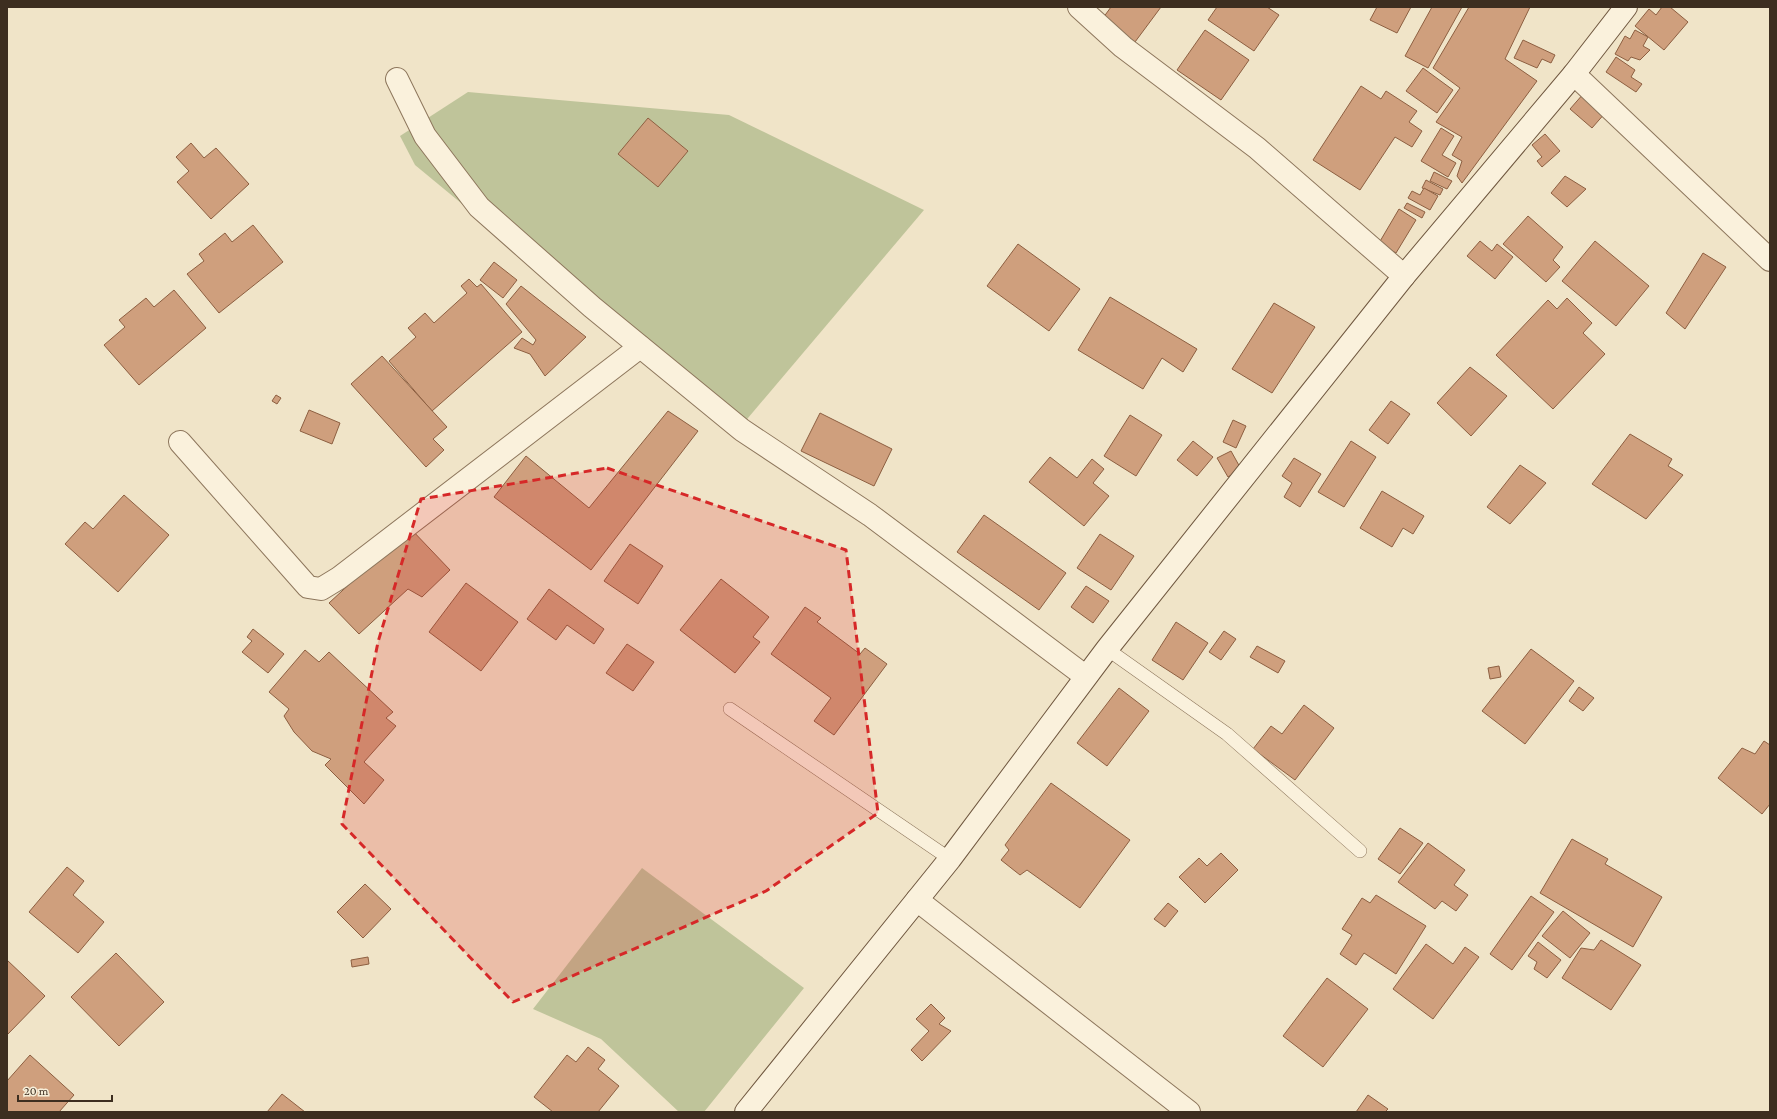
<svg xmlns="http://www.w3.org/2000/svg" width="1777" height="1119" viewBox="0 0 1777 1119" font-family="'Crimson Pro',serif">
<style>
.cemetery{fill:#bfc49a}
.building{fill:#cf9f7d;stroke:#8d5f41}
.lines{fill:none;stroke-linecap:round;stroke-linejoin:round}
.service-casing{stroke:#8d765c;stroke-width:14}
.minor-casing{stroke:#8d765c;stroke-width:24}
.secondary-casing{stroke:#6f573f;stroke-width:24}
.service{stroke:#faf1dc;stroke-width:13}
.minor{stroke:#faf1dc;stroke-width:22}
.secondary{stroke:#faf1dc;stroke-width:22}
.marked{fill:#d62828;fill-opacity:0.2;stroke:#d62828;stroke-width:3;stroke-dasharray:8 5;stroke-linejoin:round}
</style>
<rect width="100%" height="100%" fill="#f0e4c8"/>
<g class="cemetery">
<path d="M468,92l261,23 195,95 -187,221 -322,-266 -15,-29z"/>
<path d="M642,868l162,120 -100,124h-25l-78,-73 -68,-30z"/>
</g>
<g class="building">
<path d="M1111,7h50l-26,35 -32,-24z"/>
<path d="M1217,7h50l12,8 -25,36 -46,-31z"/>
<path d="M1377,7h34l-14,26 -27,-13z"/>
<path d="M1432,7h30l-34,61 -23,-12z"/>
<path d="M1469,7h61l-25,52 32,22 -75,102 -5,-7 5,-15 -10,-6 10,-18 -26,-15 24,-34 -27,-20z"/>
<path d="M1662,7h8l18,15 -24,28 -29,-24 14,-17 7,6z"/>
<path d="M1205,30l44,30 -28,40 -44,-30z"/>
<path d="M1635,30l13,7 -5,9 7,4 -10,10 -9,-3 -3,4 -13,-7 10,-18 5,3z"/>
<path d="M1523,40l32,15 -4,8 -9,-4 -5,9 -23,-10z"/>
<path d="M1616,57l19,13 -4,7 11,7 -6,8 -30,-20z"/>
<path d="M1423,68l30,22 -16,23 -31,-22z"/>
<path d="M1361,86l20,13 5,-8 31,20 -8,11 13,9 -10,16 -17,-10 -35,53 -47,-30z"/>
<path d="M1584,93l22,19 -14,16 -22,-19z"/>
<path d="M648,118l40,33 -30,36 -40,-33z"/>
<path d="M1441,128l13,8 -12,19 14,8 -8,14 -27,-16z"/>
<path d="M1545,134l15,17 -18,16 -5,-6 5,-4 -10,-12z"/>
<path d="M191,143l13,15 12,-10 33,36 -38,35 -34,-37 12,-11 -13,-14z"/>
<path d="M1434,172l18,9 -5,8 -17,-8z"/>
<path d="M1565,176l21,13 -19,18 -16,-14z"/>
<path d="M1426,180l17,9 -3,6 -18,-7z"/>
<path d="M1424,188l14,8 -8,14 -22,-12 4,-7 8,4z"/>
<path d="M1407,203l18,9 -3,6 -18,-10z"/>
<path d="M1399,209l17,11 -20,33 -17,-10z"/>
<path d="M1528,216l35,31 -10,13 7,7 -14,15 -43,-38z"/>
<path d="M253,225l30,37 -64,51 -32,-39 17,-13 -5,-7 26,-21 7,9z"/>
<path d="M1480,241l12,10 5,-7 16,13 -18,22 -28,-23z"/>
<path d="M1595,241l54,45 -33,40 -54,-45z"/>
<path d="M1018,244l62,45 -31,42 -62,-45z"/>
<path d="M1703,253l23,14 -41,62 -19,-16z"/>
<path d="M494,262l23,18 -14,18 -23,-18z"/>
<path d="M469,279l8,8 4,-3 41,48 -90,79 -43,-50 27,-24 -8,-9 17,-15 9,10 33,-30 -6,-7z"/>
<path d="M521,286l65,51 -41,39 -15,-22 -16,-6 8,-10 11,7 3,-5 -30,-36z"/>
<path d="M174,290l32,38 -67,57 -35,-40 21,-18 -6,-7 27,-22 8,9z"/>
<path d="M1110,297l87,52 -14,23 -21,-14 -19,31 -65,-39z"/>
<path d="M1567,298l25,25 -9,10 22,21 -52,55 -57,-54 52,-55 9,9z"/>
<path d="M1274,303l41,24 -43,66 -40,-24z"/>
<path d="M382,356l65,71 -14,12 11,11 -18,17 -75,-83z"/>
<path d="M1470,367l37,29 -36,40 -34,-33z"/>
<path d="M276,395l5,3 -4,6 -5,-3z"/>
<path d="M1391,401l19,13 -22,30 -19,-14z"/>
<path d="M309,410l31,13 -8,21 -32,-13z"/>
<path d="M668,411l30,20 -107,139 -97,-73 32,-41 63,52z"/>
<path d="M820,413l72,36 -18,37 -73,-35z"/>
<path d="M1130,415l32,20 -26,41 -32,-20z"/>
<path d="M1233,420l13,6 -10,22 -13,-6z"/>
<path d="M1630,434l42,25 -4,7 15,9 -37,44 -54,-35z"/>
<path d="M1193,441l20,16 -16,19 -20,-16z"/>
<path d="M1351,441l25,16 -32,50 -26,-15z"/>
<path d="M1231,451l10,18 -13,8 -11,-19z"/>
<path d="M1050,457l27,21 15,-19 12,10 -11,14 16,13 -25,30 -55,-44z"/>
<path d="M1294,458l27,16 -21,33 -16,-10 8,-14 -10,-7z"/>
<path d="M1520,465l26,18 -36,41 -23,-17z"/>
<path d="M1382,491l42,25 -11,18 -10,-6 -11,19 -32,-19z"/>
<path d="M124,495l45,40 -51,57 -53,-48 20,-22 8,7z"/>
<path d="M984,515l82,58 -27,37 -82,-58z"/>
<path d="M410,528l40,42 -28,27 -14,-8 -49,45 -30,-31z"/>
<path d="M1100,534l34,22 -23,34 -34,-22z"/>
<path d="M630,544l33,22 -25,38 -34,-23z"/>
<path d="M721,579l48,38 -16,20 7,5 -25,31 -55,-43z"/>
<path d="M466,583l52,39 -37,49 -52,-39z"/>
<path d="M1086,586l23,15 -16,22 -22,-16z"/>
<path d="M549,589l55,40 -10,15 -27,-19 -11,15 -29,-21z"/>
<path d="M805,607l16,11 -4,4 43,32 5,-6 22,16 -53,71 -20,-14 17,-23 -60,-44z"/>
<path d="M1176,622l32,21 -25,37 -31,-20z"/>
<path d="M253,629l31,25 -16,19 -26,-21 10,-11 -5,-4z"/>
<path d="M1224,631l12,8 -15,21 -12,-8z"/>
<path d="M627,644l27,18 -21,29 -27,-18z"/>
<path d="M1257,646l28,15 -7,12 -28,-16z"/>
<path d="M1531,649l43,32 -49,63 -43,-33z"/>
<path d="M305,650l14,12 10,-10 64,60 -7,6 10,8 -32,36 20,18 -20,24 -39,-39 6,-6 -19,-8 -18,-19 -10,-16 5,-7 -20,-17z"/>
<path d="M1499,666l2,11 -11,2 -2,-11z"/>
<path d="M1579,687l15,11 -11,13 -14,-10z"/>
<path d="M1119,688l30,23 -42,55 -30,-23z"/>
<path d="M1304,705l30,23 -39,52 -42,-31 18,-23 11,8z"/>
<path d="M1764,741l6,4v59l-8,10 -44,-36 24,-30 13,6z"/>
<path d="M1051,783l79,57 -50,68 -53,-38 -7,5 -19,-15 8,-10 -4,-5z"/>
<path d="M1400,828l23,15 -23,31 -22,-15z"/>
<path d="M1572,839l36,20 -3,5 57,33 -29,50 -93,-54z"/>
<path d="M1428,843l37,27 -11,15 14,10 -12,16 -14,-10 -7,8 -37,-27z"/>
<path d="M1221,853l17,17 -33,33 -26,-26 20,-19 8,8z"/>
<path d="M67,867l17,14 -11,14 31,27 -26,31 -49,-41z"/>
<path d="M365,884l26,25 -28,29 -26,-26z"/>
<path d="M1376,895l50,31 -30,48 -32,-21 -8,12 -16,-11 12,-19 -10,-6 20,-31 8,5z"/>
<path d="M1531,896l23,16 -42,58 -22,-16z"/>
<path d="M1168,903l10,8 -13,16 -11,-8z"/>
<path d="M1563,911l27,22 -20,25 -28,-22z"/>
<path d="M1601,940l40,25 -30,45 -49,-32 19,-30 13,2z"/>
<path d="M1538,942l23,18 -14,18 -13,-9 3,-7 -9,-6z"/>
<path d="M1426,944l27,20 12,-17 14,10 -46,62 -40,-30z"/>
<path d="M116,953l48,49 -45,44 -48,-49z"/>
<path d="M368,957l1,7 -17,3 -1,-7z"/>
<path d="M7,960l38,36 -38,39z"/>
<path d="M1327,978l41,31 -45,58 -40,-31z"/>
<path d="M931,1004l14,14 -6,6 12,7 -29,30 -11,-11 18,-19 -13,-12z"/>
<path d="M588,1047l17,13 -7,9 21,17 -21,26h-45l-19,-15 33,-42 9,7z"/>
<path d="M30,1055l44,40 -15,17h-52v-31z"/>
<path d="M282,1094l23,18h-38z"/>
<path d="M1368,1095l20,14 -3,3h-29z"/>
</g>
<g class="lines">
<g class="service-casing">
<g id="service">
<path d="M1107,649l120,85 133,117"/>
<path d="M730,709l220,150"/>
</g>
</g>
<g class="minor-casing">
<g id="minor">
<path d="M1079,7l44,40 134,101 147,128"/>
<path d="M1574,74l196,186"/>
<path d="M397,79l28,57 54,71 113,100 150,123 128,85 215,161"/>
<path d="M180,442l128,145 13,2 18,-11 301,-231"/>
<path d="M917,900l272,212"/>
</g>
</g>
<g class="secondary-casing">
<path id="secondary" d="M746,1112l204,-253 157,-210 297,-373 170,-202 52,-67"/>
</g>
<use href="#service" class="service"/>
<use href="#minor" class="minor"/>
<use href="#secondary" class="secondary"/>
</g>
<path class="marked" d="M607,468l239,82 32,263 -112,78 -253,111 -171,-178 36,-182 43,-143z"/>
<rect width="1777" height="1119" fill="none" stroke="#3d2e20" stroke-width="16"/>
<path d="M18 1095v6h94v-6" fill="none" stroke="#3d2e20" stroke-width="2"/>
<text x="24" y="1095" font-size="12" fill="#3d2e20" stroke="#f7eed8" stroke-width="3" paint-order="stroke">20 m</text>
</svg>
